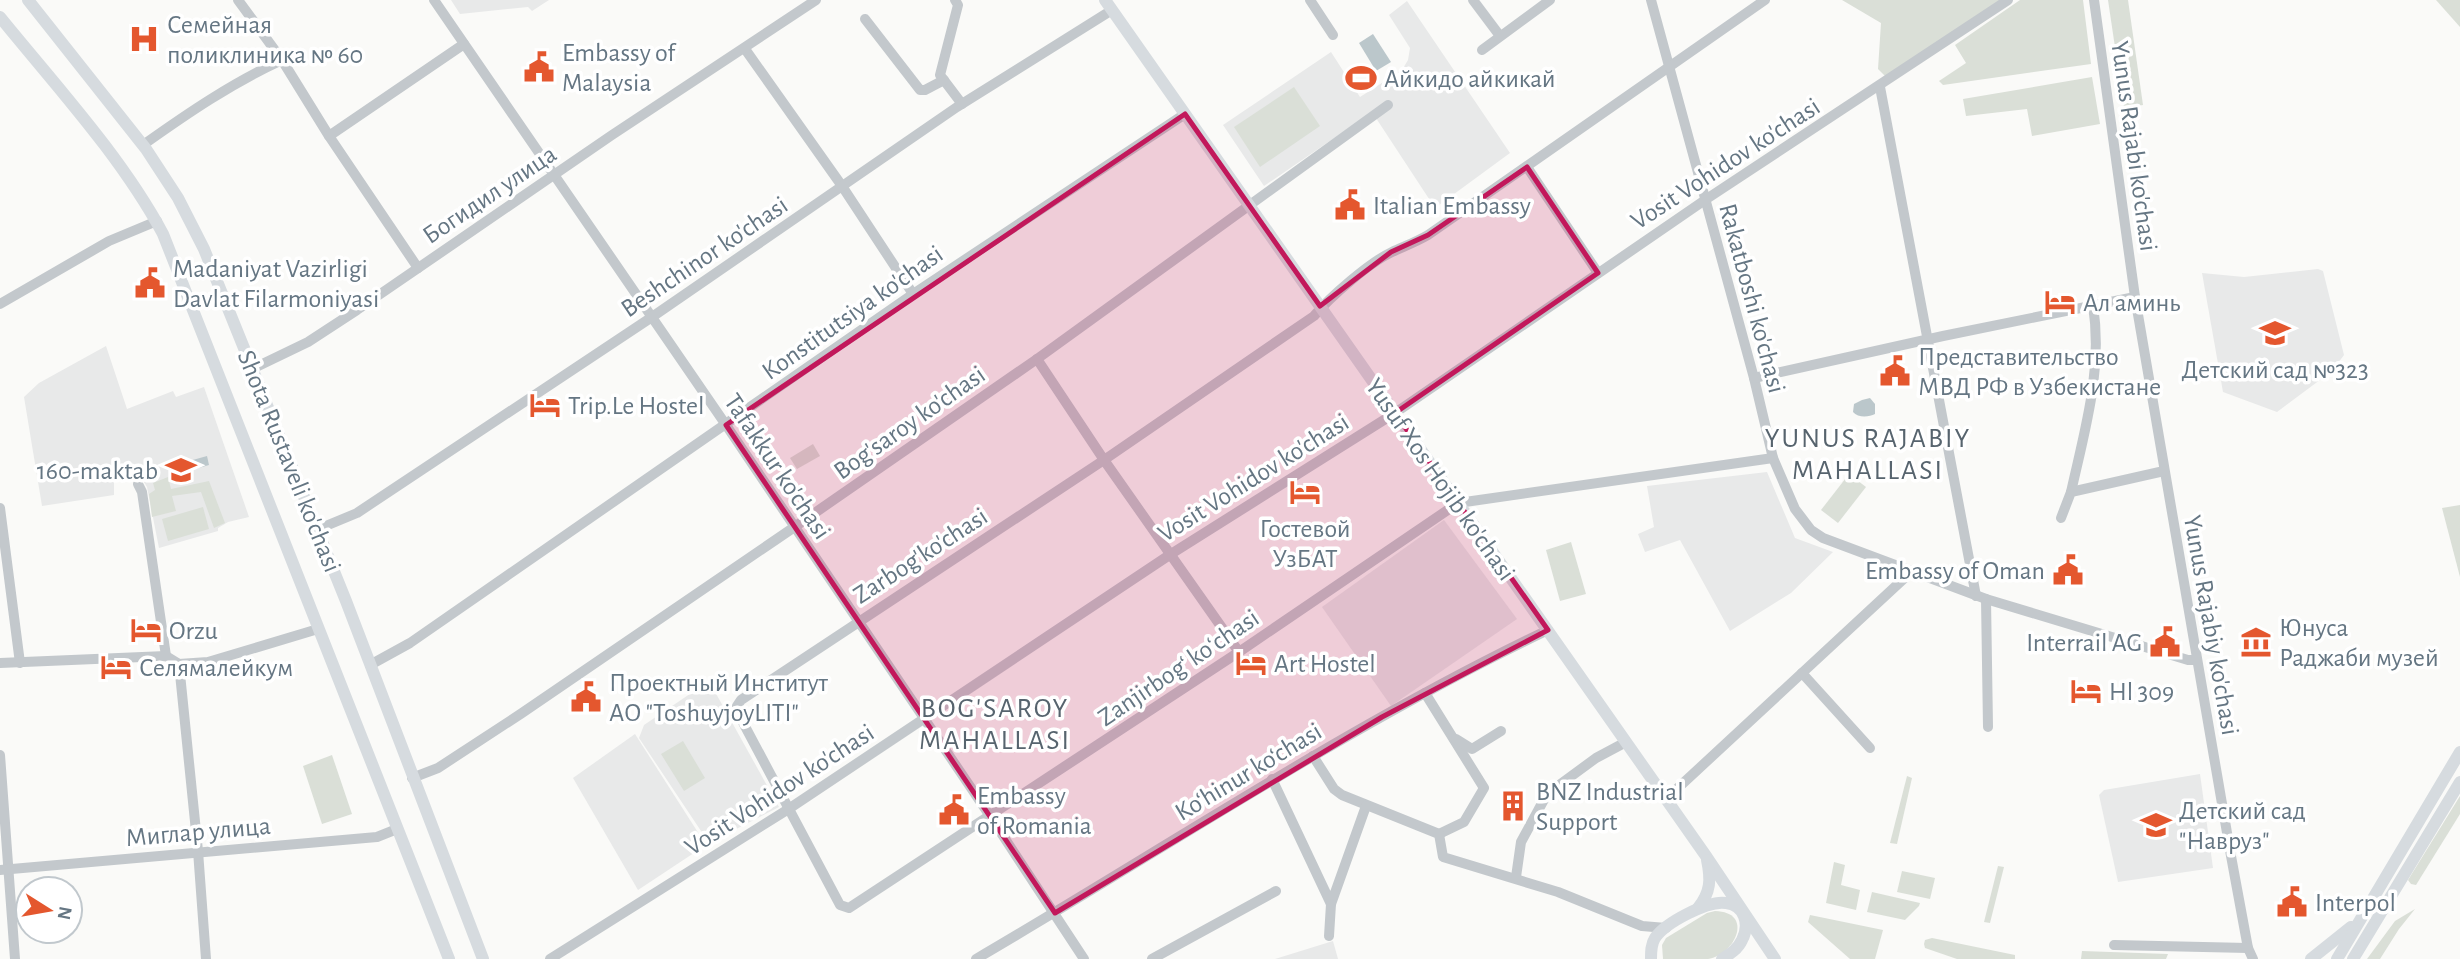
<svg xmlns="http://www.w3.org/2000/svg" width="2460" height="959" viewBox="0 0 2460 959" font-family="'Alegreya Sans',sans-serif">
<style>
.built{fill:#e8e9e9}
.green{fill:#dadfd7}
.water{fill:#bbc7cb}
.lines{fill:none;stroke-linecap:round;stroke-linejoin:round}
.minor{stroke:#c3c8cc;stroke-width:10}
.major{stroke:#d6dbdf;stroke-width:12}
.marked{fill:#c2185b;fill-opacity:0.2;stroke:#c2185b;stroke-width:5;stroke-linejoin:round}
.labels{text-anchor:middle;stroke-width:7;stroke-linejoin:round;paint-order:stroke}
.poi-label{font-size:26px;fill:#657683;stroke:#fff;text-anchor:start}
.street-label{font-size:26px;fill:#657683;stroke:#fff}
.neighbourhood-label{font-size:28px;letter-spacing:2px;fill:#57646e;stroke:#fff}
</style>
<rect width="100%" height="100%" fill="#fafaf8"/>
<g class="built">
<path d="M451,0h98l-17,11 -4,-4 -68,7z"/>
<path d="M1407,1l103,152 -75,55 -63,-96 -108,74 -41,-61 108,-73 29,45 42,-27 6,-10 2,-12 -21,-33z"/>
<path d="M2318,269l5,2 21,84 -12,16 -55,41 -54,-20 -21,-119 42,4z"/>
<path d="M106,346l21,63 46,-18 3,6 28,-10 45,130 -21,5 -10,6v3l-59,17 -12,-61 -8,-13 -6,3 -6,-11 -13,6v23l-72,11 -18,-109 15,-14z"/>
<path d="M1767,472l28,66 38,14 -42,41 -61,38 -50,-91 -35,12 -7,-18 16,-7 -7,-41z"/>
<path d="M1444,520l73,99 -126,87 -69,-99z"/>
<path d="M709,681l70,126 -70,36 -70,-105 5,-13z"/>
<path d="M635,734l71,111 -68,45 -65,-112z"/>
<path d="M2200,774l13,94 -95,14 -19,-87 5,-5z"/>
<path d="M1333,941l5,18h-63z"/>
</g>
<g class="green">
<path d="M1842,0h159l-115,77 -8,-8 3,-46z"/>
<path d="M2020,0h63l8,64 -148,21 -4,-4 27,-18 -11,-18z"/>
<path d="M2108,0h20l15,105 -19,3z"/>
<path d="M2436,0h24v27z"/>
<path d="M2092,77l8,47 -68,12 -5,-27 -61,7 -3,-17z"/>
<path d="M1294,87l26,39 -60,41 -26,-40z"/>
<path d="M813,444l7,12 -23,13 -7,-11z"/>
<path d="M1849,474l17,13 -28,36 -17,-13z"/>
<path d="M168,477l3,12 38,-8 16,42 -11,5 -13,-36 -29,4 4,15 -24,6 -3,-23 6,-4 -2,-7z"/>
<path d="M2460,505v72l-18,-69z"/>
<path d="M203,507l6,22 -41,12 -6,-22z"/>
<path d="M1571,542l15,52 -26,7 -14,-51z"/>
<path d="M683,741l22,37 -21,13 -23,-37z"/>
<path d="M332,755l20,59 -30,10 -19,-58z"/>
<path d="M1907,776l5,2 -15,66 -7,-1z"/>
<path d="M2460,796v18l-44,71 -5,-1 -3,-4z"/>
<path d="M1834,862l11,3 -4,20 19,5 -4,20 -30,-7z"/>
<path d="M1998,866l6,1 -14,56 -6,-1z"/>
<path d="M1902,871l33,7 -5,21 -33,-7z"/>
<path d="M1872,892l48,11 -1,3 -14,14 -38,-8z"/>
<path d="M2415,909l-16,20 -19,30h-13l28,-38z"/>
<path d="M1715,911c39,1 21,43 -7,48 -14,0 -31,0 -45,0l-1,-14 4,-7 41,-25z"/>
<path d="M1810,915l73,15 -8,29h-25l-42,-37z"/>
<path d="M1932,938l83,17v4h-58l-32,-11 -1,-4 1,-4z"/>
<path d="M2082,951l86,3 -2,5h-85z"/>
</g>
<g class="water">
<path d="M1373,34l18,28 -15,9 -17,-28z"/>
<path d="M1870,398l5,6v10c-6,3 -17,4 -22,-2l1,-8 8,-4z"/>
<path d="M207,456l2,9 -31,9 -3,-9z"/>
</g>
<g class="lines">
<g class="minor">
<path d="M238,0l44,60 47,76 89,132"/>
<path d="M434,0l292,425 264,391 94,143"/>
<path d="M955,0l3,5 -18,70 22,29"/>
<path d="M1310,0l23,35"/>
<path d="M1473,0l27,36"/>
<path d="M1651,0l103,378 19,80 22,51 16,21 12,8 163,61 202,61h9"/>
<path d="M1765,0l-337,235c-12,7 -23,11 -36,17 -22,10 -62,45 -78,64l-210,144 -363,240 -4,6 2,9 101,190 9,3 390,-256 219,-149 315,-45"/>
<path d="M2094,0l41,297 96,559 17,92 5,11"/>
<path d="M865,19l55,71h5l19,-10"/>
<path d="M745,49l97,137 71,108"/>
<path d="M1482,50l68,-50"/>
<path d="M1880,87l96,509"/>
<path d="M329,136l135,-92"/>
<path d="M143,145c45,-32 89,-62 139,-85"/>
<path d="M1527,167l71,106"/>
<path d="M0,304l109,-63 48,-20"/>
<path d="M1037,359l67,101 135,192"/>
<path d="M254,368l54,-26 49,-32 255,-175 204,-135"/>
<path d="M1754,378l189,-42 192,-39"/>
<path d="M138,484l4,8 24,164"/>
<path d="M2071,492c14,-63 32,-122 22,-187"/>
<path d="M0,508l20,155"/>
<path d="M2061,518l10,-26 93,-21"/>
<path d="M316,530l41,-17 295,-196 305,-210 155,-97"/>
<path d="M1986,599l2,128"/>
<path d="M0,663l166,-7 13,8 29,-2 110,-33"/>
<path d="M179,664l19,187 8,108"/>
<path d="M370,665l40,-22 503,-349 272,-180"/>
<path d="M1802,673l68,75"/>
<path d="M1425,693l59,95 -20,34 -25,12"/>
<path d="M1456,739l16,10 29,-18"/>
<path d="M0,755l15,204"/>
<path d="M1313,756l21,33 8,6 97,39 4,23 115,35 84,34 24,2"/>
<path d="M412,778l26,-10 84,-55 271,-185 244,-169 351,-254"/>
<path d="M1272,779l59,125 35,-98"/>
<path d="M1666,799l245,-227"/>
<path d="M0,870l377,-33 20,-8"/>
<path d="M1516,877l5,-35 26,-48 49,-36 30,-16"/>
<path d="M1329,936l2,-32"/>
<path d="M2114,945l134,3"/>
<path d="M550,959l237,-149 384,-256 224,-141 310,-213 303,-200"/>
<path d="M976,959c190,-111 373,-234 572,-329"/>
<path d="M1152,959l124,-68"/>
</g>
<g class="major">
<path d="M28,0l118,149 32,49 26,51 142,352 137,358"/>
<path d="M1105,0l601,856 69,103"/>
<path d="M0,17c56,69 121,139 163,217l286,725"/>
<path d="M1698,908c13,-16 13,-29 9,-48"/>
<path d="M1651,959c0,-7 0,-15 4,-21 10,-15 53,-38 71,-35 19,2 24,22 16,37 -4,9 -12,14 -20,19"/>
<path d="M2311,959l40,-32"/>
<path d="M2337,959l123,-207"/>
<path d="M2353,959l107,-177"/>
</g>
</g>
<path class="marked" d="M1185,114l135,192 71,-54 37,-17 99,-68 71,106 -203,140 153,217 -166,87 -327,196 -329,-488z"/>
<defs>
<g id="hospital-bare" transform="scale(2.415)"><path d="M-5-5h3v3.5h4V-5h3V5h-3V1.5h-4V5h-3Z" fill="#e4572e" stroke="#fff" stroke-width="2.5" paint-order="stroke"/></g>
<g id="civic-bare" transform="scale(2.415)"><path d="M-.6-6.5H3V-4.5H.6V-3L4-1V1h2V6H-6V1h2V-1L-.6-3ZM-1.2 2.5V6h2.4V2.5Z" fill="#e4572e" stroke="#fff" stroke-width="2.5" paint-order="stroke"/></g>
<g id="stadium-bare" transform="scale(2.415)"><path d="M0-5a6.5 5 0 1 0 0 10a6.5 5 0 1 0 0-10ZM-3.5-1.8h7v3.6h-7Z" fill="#e4572e" stroke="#fff" stroke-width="2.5" paint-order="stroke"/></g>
<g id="hotel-bare" transform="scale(2.415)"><path d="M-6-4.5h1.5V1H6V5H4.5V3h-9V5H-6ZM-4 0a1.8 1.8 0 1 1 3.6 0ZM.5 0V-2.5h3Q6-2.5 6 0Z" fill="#e4572e" stroke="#fff" stroke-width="2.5" paint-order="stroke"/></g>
<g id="school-bare" transform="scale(2.415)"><path d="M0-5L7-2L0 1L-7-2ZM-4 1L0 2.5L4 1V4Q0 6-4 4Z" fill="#e4572e" stroke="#fff" stroke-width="2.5" paint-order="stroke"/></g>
<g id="museum-bare" transform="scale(2.415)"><path d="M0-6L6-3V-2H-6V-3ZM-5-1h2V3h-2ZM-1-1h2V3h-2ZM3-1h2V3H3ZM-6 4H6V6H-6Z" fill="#e4572e" stroke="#fff" stroke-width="2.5" paint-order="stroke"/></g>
<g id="building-bare" transform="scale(2.415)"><path d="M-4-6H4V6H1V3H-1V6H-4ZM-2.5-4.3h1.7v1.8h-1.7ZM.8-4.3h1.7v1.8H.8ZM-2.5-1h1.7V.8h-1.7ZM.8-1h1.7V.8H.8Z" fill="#e4572e" stroke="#fff" stroke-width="2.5" paint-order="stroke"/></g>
</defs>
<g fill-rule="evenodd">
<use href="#hospital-bare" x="144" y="39"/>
<use href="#civic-bare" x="539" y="67"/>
<use href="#stadium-bare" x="1361" y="78"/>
<use href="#civic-bare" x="1350" y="205"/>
<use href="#civic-bare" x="150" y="283"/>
<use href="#hotel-bare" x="2060" y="302"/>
<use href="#school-bare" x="2275" y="333"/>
<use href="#civic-bare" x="1895" y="371"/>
<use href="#hotel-bare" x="545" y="405"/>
<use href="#school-bare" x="181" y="470"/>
<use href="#hotel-bare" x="1305" y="492"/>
<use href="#civic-bare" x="2068" y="570"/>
<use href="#hotel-bare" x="146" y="630"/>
<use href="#civic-bare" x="2165" y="642"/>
<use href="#museum-bare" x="2256" y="642"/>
<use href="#hotel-bare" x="1251" y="663"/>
<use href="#hotel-bare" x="116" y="667"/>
<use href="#hotel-bare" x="2086" y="691"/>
<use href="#civic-bare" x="586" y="697"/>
<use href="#building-bare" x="1513" y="806"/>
<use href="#civic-bare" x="954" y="810"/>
<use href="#school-bare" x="2156" y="825"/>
<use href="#civic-bare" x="2292" y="902"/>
</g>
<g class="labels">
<g class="poi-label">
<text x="167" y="33">Семейная<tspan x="167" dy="30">поликлиника № 60</tspan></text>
<text x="562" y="61">Embassy of<tspan x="562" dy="30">Malaysia</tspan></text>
<text x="1384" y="87">Айкидо айкикай</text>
<text x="1373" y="214">Italian Embassy</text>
<text x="173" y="277">Madaniyat Vazirligi<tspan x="173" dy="30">Davlat Filarmoniyasi</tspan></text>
<text x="2083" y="311">Ал аминь</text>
<text x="1918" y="365">Представительство<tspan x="1918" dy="30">МВД РФ в Узбекистане</tspan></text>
<text x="2275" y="378" text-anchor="middle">Детский сад №323</text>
<text x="568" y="414">Trip.Le Hostel</text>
<text x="158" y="479" text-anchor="end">160-maktab</text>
<text x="1305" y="537" text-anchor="middle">Гостевой<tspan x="1305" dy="30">УзБАТ</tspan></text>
<text x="2045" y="579" text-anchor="end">Embassy of Oman</text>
<text x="2279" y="636">Юнуса<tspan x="2279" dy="30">Раджаби музей</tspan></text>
<text x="169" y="639">Orzu</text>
<text x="2142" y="651" text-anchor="end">Interrail AG</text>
<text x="1274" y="672">Art Hostel</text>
<text x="139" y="676">Селямалейкум</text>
<text x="609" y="691">Проектный Институт<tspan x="609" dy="30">АО "ToshuyjoyLITI"</tspan></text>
<text x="2109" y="700">Hl 309</text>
<text x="1536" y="800">BNZ Industrial<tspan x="1536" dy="30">Support</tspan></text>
<text x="977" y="804">Embassy<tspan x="977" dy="30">of Romania</tspan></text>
<text x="2179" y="819">Детский сад<tspan x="2179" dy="30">"Навруз"</tspan></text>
<text x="2315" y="911">Interpol</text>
</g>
<g class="street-label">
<text transform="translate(2135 146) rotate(82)" y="9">Yunus Rajabi ko'chasi</text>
<text transform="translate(1725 163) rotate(-33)" y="9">Vosit Vohidov ko'chasi</text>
<text transform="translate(489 194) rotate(-34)" y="9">Богидил улица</text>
<text transform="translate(704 256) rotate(-34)" y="9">Beshchinor ko'chasi</text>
<text transform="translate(1753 298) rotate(75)" y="9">Rakatboshi ko'chasi</text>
<text transform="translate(852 312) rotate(-35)" y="9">Konstitutsiya ko'chasi</text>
<text transform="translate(909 422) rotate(-35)" y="9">Bog'saroy ko'chasi</text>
<text transform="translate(290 461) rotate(68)" y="9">Shota Rustaveli ko'chasi</text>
<text transform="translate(778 466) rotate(56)" y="9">Tafakkur ko'chasi</text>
<text transform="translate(1253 477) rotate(-32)" y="9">Vosit Vohidov ko'chasi</text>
<text transform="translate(1441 479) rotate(55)" y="9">Yusuf Xos Hojib ko'chasi</text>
<text transform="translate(920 555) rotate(-33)" y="9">Zarbog'ko'chasi</text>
<text transform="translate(2212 625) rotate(80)" y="9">Yunus Rajabiy ko'chasi</text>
<text transform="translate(1178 667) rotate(-34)" y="9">Zanjirbogʻ koʻchasi</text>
<text transform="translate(1248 771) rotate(-31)" y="9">Ko‘hinur ko‘chasi</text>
<text transform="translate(779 789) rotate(-33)" y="9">Vosit Vohidov ko'chasi</text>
<text transform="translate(198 831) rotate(-5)" y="9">Миглар улица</text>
</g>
<g class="neighbourhood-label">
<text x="1868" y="447">YUNUS RAJABIY<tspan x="1868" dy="32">MAHALLASI</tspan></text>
<text x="995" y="717">BOG'SAROY<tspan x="995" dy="32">MAHALLASI</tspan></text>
</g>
</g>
<g transform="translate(49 910) rotate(101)"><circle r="33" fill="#ffffff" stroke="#c1c8cd" stroke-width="2"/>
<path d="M0-5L12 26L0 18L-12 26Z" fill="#e4572e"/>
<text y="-10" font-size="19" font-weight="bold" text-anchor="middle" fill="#657683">N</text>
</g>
</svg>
